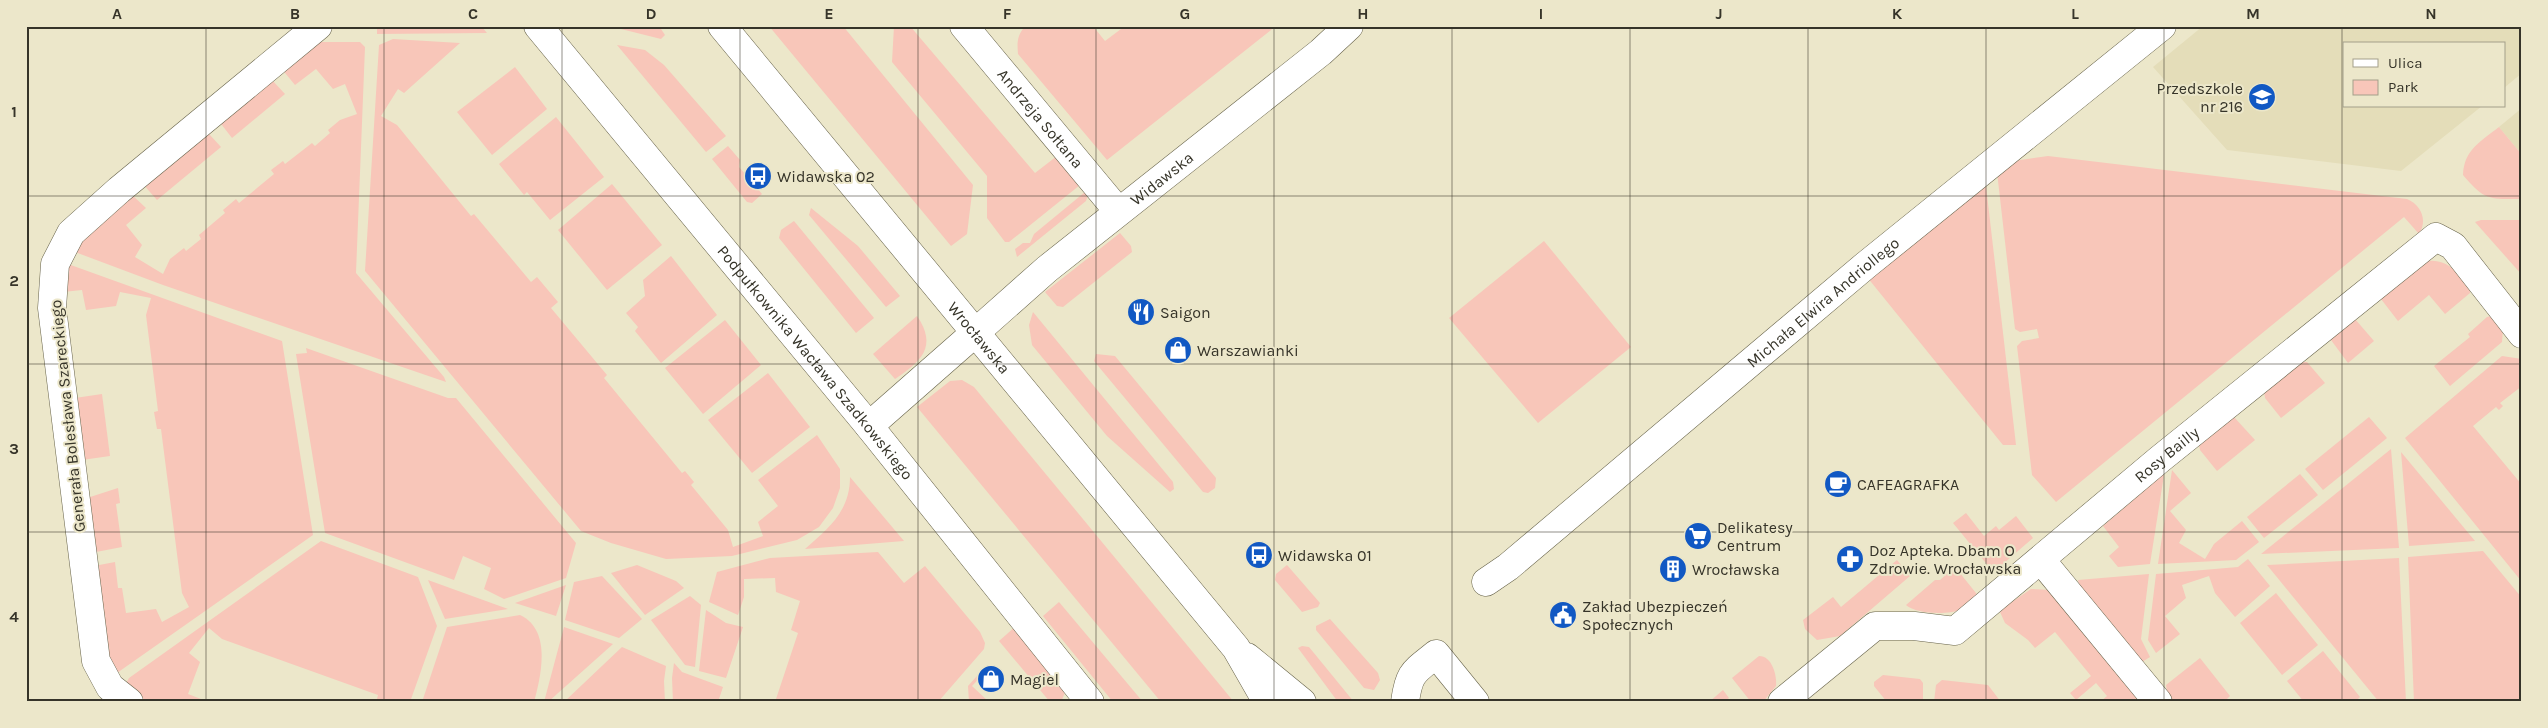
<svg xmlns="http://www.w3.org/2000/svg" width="2548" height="728" viewBox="0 0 2548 728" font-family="Karla,sans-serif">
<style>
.built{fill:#e4ddb9}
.green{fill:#f8c6b9}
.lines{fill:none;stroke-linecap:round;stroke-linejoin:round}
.street-casing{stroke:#666249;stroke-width:29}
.secondary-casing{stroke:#666249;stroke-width:29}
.street{stroke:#fff;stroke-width:28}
.secondary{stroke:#fff;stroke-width:28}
.grid{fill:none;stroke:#363429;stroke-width:1;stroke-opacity:0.55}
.labels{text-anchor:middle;stroke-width:4;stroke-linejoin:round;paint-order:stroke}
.poi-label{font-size:16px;fill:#363429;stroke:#ece7ca;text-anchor:start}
.street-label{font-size:16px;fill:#363429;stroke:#ece7ca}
.neatline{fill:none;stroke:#363429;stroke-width:2}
.grid-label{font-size:16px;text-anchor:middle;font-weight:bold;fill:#363429}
</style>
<rect width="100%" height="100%" fill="#ece7ca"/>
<g class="built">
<path d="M2203,26h319v47l-18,15v-44h-160v62h138l-81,65 -174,-21 -74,-83z"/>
<path d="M2522,108v47l-23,-28z"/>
</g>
<g class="green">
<path d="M377,26h104l6,7 -110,1z"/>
<path d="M609,26h50l6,9 -4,4z"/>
<path d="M769,26h74l130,159 -6,49 -16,12z"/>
<path d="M894,26h16l125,147 22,-17 23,29 -71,57h-4l-18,-24v-42l-95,-114z"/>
<path d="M1026,26h67l12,15 20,-15h151l-169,134 -89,-106c-1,-11 -1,-20 8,-28z"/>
<path d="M393,39l67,4 -56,50 -6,-4 -17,27 16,9 74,91 3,-2 57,68 6,-5 21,25 -7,6 56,67 -3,3 78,95 3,-2 9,11 -3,3 37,45 5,17 30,-11 -5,-14 20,-16 -20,-26 59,-45 23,34v19l-7,20 -14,19 -22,13 -65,16 -66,3 -55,-16 -30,-12 -216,-260 14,-226z"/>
<path d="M315,42h45l5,5 -9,226 88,104 2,5 -283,-97 -88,-33 15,-27 40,-32 16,15 -20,17 16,20 -7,12 28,17 7,-15 14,-11 2,3 15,-12 -2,-4 26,-22 -2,-3 13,-11 3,4 35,-29 -3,-4 12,-9 2,3 27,-21 3,3 15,-13 -2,-3 12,-10 17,-6 -12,-30 -12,5 -17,-20 -21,16 -14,-17z"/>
<path d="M617,45l28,5 19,15 62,71 -20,16z"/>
<path d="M515,67l32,42 -55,46 -35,-43z"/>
<path d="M272,80l13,14 -53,44 -14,-18z"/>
<path d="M556,117l48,60 -54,43 -23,-28 -3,3 -25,-31z"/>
<path d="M2499,127l23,28v44c-33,0 -37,2 -59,-24 1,-25 17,-33 36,-48z"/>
<path d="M209,134l12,13 -64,53 -15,-17z"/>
<path d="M728,146l12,14 -1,7 23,27 -10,9 -5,-1 -35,-43z"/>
<path d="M2048,156l359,43c14,6 21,21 12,35l-15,-17 -348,285 -24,-27 -15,-129 5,-5 17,-3 -2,-9 -17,3 -5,-3 -18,-157 10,-10z"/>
<path d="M1984,182l2,4 30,259h-13l-136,-168z"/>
<path d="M612,184l50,61 -55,45 -49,-60z"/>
<path d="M1085,192l3,3 -2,6 -69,56 -2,-8 8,-6h7l4,-9z"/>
<path d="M811,208l47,38 42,50 -14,11 -77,-92z"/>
<path d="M2481,220h41v55l-47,-53z"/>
<path d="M794,221l80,97 -18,15 -77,-95 2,-8z"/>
<path d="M1120,233l11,13 1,6 -69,55 -6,-1 -12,-14z"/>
<path d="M1544,241l87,106 -93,76 -89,-105z"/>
<path d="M671,256l46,59 -56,48 -26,-32 3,-4 -12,-14 19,-17 -2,-16z"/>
<path d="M2428,261c21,-2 31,13 42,28v4l-25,21 -16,-19 -31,26 -17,-22z"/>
<path d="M68,264l214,77 31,194 -196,138 -8,-12 -15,-95 21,-4 3,26h4l4,25 30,-4 6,13 27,-15 -7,-14 -21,-164h-4l-3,-17 4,-1 -12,-96 5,-17 -31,-6 -4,14 -30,4 -4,-20 -19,2z"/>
<path d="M1033,312l140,170 1,7 -4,3 -63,-56 -75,-91 -3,-20z"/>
<path d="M917,316c21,31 4,45 -22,63l-22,-25z"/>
<path d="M2491,316l12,13 -1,13 -52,44 -16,-20 36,-29 -2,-3 19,-17z"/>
<path d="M2355,319l19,22 -26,22 -17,-23 1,-3z"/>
<path d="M725,320l36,45 -58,49 -38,-46z"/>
<path d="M306,348l142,50h8l120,145 -10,35 -62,21 -20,-10 7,-21 -28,-12 -9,24 -129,-47 -29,-179 11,-1z"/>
<path d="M1096,354l19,2 101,122 -1,10 -7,5 -5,-1 -109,-131z"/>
<path d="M2502,356l20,3v27l-22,17 3,3 -4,4 -3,-3 -23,19 49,59v97l-117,-144z"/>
<path d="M2300,362h7l18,21 -44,35 -16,-20 -1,-7z"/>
<path d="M768,373l42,54 -58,46 -44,-53z"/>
<path d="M962,380l12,7 260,315h-73l-244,-295 33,-26z"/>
<path d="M102,394l8,62 -28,4 -7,-62z"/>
<path d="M2234,417l21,23 -38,31 -17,-21 -1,-5z"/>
<path d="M2369,417l18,21 -64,52 -18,-21z"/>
<path d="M2391,449l8,99 -138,6z"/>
<path d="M2401,452l74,89 -66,5z"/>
<path d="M2172,470l19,23 -21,18 16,19 -7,13 26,16 9,-15 28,-23 17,21 -23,18 -78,4z"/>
<path d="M2300,474l18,21 -54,43 -17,-21z"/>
<path d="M2162,475h2l-14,89 -32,3 -9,-11 10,-9 -16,-21z"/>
<path d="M850,477l54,64 -99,8c24,-21 45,-38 45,-72z"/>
<path d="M118,488l2,15 -4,1 6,43 -31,6 -4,-55z"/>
<path d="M1966,513l18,23 12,-10 3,4 17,-14 17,22 -36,31 -7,-1 -37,-45z"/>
<path d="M321,541l97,36 19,49 -27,76h-26l-7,-3 1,-4 -156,-56 -13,-11 -20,25 11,9 -12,32 13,5 -2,3h-54l-20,-17 4,-7z"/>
<path d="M2483,551l39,47v104h-108l-6,-145z"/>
<path d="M878,552l26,31 21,-17 55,66 5,11 -1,6 -46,53h-163l23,-69 -7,-3 9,-29 -24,-9 -1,-14 -31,1v18l-6,18 -29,-13 8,-30 53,-14z"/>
<path d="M2399,558l7,144h-27l-112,-137z"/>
<path d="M2248,559l22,27 -35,31 -20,-24 -6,-17 -27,9 4,13 -21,18 15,18 -24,19 -8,-13 8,-66 82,-7z"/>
<path d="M1897,560l13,16 -70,60 -23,4 -12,-11 -2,-9 30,-23 8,10z"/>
<path d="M637,565l39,16 8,7 -39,27 -34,-42z"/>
<path d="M1287,565l33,38 -2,4 -16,5 -27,-32 1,-6z"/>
<path d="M1955,567l25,31c-7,4 -13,10 -20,12 -13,5 -44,4 -54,-5l29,-25h5z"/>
<path d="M2149,574l-8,65 9,18 -8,5 -63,-76 -1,-6z"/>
<path d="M602,576l40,43 -23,19 -54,-18 9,-38z"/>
<path d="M428,580l80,29 -63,10z"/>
<path d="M566,585l-10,31 -41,-13z"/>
<path d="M2031,589l19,1 93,112h-43l7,-6 -11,-13 -20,17 -6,-7 21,-17 -36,-44 -20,16 -7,-8 -23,-17 -5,-11 3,-4z"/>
<path d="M2276,593l42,52 -36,30 -42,-52z"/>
<path d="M690,596l11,9 -6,62 -10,-2 -34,-45z"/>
<path d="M1059,602l84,100h-30l-70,-86z"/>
<path d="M706,610l20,13 17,4 -17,51 -27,-7z"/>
<path d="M520,615c32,15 21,61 14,87h-112l25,-75z"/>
<path d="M1330,619l48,54 2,7 -6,10 -10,-2 -48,-58v-4z"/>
<path d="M1016,626l50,64 -5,12h-11l-51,-61z"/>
<path d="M564,627l49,17 -65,58h-4z"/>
<path d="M1302,646l7,1 45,55h-16l-40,-54z"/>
<path d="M622,647l44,19 -2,15 1,21h-101z"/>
<path d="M2323,651l37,46 -5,5h-51l-17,-21z"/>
<path d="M1759,656c13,0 18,19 17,30l-13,16h-12l-19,-24z"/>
<path d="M2200,658l30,38 -6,6h-50l-7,-10 -1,-7z"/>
<path d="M674,663l8,9 41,15 -5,15h-45l-1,-24z"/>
<path d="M985,667l3,2 -16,17 17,16h-20l-1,-16z"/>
<path d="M1883,675l37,4 3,4v19h-36l-13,-16v-4z"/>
<path d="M1942,680l46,5 13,17h-67l2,-17z"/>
<path d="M1723,690l6,8 -5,4h-15z"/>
</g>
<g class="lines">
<g class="street-casing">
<g id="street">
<path id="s1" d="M538,26l331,400 221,276"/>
<path id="s2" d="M964,26l154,185"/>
<path d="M869,426l107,-94"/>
<path d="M2041,560l117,142"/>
<path id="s3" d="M1486,582l22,-15 358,-302 296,-239"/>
<path d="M129,702l-19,-15 -14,-26 -44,-353 3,-44 16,-31 48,-43 199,-164"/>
<path d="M1405,702c4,-30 9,-30 31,-48l39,48"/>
<path id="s4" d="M1782,702l93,-76h39l41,5 205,-172 276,-222 17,9 69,88"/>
</g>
</g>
<g class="secondary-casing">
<g id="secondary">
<path id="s5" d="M722,26l514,622 31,54"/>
<path id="s6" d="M976,332l71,-63 274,-217 28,-26"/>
<path d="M1247,657l55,45"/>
</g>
</g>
<use href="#street" class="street"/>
<use href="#secondary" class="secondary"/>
</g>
<path class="grid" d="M206,26v676M384,26v676M562,26v676M740,26v676M918,26v676M1096,26v676M1274,26v676M1452,26v676M1630,26v676M1808,26v676M1986,26v676M2164,26v676M2342,26v676M26,196h2496M26,364h2496M26,532h2496"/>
<defs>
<g id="school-disc" transform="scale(1.4375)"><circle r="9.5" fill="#1158c3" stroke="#ece7ca"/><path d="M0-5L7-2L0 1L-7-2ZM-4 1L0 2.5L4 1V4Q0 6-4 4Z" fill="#fff"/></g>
<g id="bus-disc" transform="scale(1.4375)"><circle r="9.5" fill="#1158c3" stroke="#ece7ca"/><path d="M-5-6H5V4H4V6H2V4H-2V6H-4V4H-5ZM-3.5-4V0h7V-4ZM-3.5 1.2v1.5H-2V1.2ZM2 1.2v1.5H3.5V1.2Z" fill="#fff"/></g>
<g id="restaurant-disc" transform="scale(1.4375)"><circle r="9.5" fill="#1158c3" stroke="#ece7ca"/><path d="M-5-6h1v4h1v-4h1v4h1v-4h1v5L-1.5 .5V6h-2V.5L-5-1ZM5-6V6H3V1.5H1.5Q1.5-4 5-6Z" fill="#fff"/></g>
<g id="shop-disc" transform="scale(1.4375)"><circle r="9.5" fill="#1158c3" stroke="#ece7ca"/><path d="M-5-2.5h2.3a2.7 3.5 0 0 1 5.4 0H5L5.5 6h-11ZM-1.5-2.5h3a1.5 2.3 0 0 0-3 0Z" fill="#fff"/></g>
<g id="cafe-disc" transform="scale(1.4375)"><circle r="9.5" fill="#1158c3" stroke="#ece7ca"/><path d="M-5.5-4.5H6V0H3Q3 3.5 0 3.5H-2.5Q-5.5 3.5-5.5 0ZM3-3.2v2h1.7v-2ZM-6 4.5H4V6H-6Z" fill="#fff"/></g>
<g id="supermarket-disc" transform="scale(1.4375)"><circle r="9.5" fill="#1158c3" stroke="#ece7ca"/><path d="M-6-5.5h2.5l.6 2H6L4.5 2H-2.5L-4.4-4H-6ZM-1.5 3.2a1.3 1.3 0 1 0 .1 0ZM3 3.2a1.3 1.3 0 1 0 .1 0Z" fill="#fff"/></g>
<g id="pharmacy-disc" transform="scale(1.4375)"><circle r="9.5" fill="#1158c3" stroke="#ece7ca"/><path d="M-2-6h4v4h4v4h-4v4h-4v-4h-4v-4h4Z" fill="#fff"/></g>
<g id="building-disc" transform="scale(1.4375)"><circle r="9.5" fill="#1158c3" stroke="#ece7ca"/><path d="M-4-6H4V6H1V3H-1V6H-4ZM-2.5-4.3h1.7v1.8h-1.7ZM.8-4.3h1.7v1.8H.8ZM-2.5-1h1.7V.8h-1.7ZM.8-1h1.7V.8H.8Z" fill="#fff"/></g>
<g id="civic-disc" transform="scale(1.4375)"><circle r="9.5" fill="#1158c3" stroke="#ece7ca"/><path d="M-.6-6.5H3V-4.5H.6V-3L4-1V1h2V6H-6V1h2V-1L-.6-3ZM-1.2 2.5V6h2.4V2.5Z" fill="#fff"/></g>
</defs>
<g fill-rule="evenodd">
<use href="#school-disc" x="2262" y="97"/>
<use href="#bus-disc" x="758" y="176"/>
<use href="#restaurant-disc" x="1141" y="312"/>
<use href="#shop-disc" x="1178" y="350"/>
<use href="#cafe-disc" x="1838" y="484"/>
<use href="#supermarket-disc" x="1698" y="536"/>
<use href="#bus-disc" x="1259" y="555"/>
<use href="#pharmacy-disc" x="1850" y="559"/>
<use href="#building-disc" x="1673" y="569"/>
<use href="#civic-disc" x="1563" y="615"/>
<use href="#shop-disc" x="991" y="679"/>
</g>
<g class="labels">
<g class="poi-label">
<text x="2243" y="94" text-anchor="end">Przedszkole<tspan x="2243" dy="18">nr 216</tspan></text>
<text x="777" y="182">Widawska 02</text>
<text x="1160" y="318">Saigon</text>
<text x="1197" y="356">Warszawianki</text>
<text x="1857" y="490">CAFEAGRAFKA</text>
<text x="1717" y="533">Delikatesy<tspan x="1717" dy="18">Centrum</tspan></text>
<text x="1869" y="556">Doz Apteka. Dbam O<tspan x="1869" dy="18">Zdrowie. Wrocławska</tspan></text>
<text x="1278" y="561">Widawska 01</text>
<text x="1692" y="575">Wrocławska</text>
<text x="1582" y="612">Zakład Ubezpieczeń<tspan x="1582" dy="18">Społecznych</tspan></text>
<text x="1010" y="685">Magiel</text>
</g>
<g class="street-label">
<text dy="6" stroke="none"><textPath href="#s2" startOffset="120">Andrzeja Sołtana</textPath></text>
<text dy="6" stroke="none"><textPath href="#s6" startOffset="241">Widawska</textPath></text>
<text dy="6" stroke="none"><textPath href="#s3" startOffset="438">Michała Elwira Andriollego</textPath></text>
<text dy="6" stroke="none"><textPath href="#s5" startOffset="404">Wrocławska</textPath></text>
<text dy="6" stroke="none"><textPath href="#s1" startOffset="436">Podpułkownika Wacława Szadkowskiego</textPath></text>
<text transform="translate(67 416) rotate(-96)" y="6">Generała Bolesława Szareckiego</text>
<text dy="6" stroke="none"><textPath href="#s4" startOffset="476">Rosy Bailly</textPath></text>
</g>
</g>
<rect width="2548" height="728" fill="none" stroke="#ece7ca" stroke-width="55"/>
<rect x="2343" y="42" width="162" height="65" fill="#ece7ca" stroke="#a39f8a"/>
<rect x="2353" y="59" width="25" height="8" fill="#ffffff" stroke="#a39f8a"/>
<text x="2388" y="68" font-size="15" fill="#363429">Ulica</text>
<rect x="2353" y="80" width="25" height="15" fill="#f8c6b9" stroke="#a39f8a"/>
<text x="2388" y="92" font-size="15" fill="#363429">Park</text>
<rect x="28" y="28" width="2492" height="672" class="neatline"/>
<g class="grid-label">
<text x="117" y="19">A</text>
<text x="295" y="19">B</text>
<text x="473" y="19">C</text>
<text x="651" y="19">D</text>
<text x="829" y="19">E</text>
<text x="1007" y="19">F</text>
<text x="1185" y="19">G</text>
<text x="1363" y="19">H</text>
<text x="1541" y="19">I</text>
<text x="1719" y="19">J</text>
<text x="1897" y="19">K</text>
<text x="2075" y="19">L</text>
<text x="2253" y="19">M</text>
<text x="2431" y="19">N</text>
<text x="14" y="117">1</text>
<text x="14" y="286">2</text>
<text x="14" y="454">3</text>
<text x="14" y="622">4</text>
</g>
</svg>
